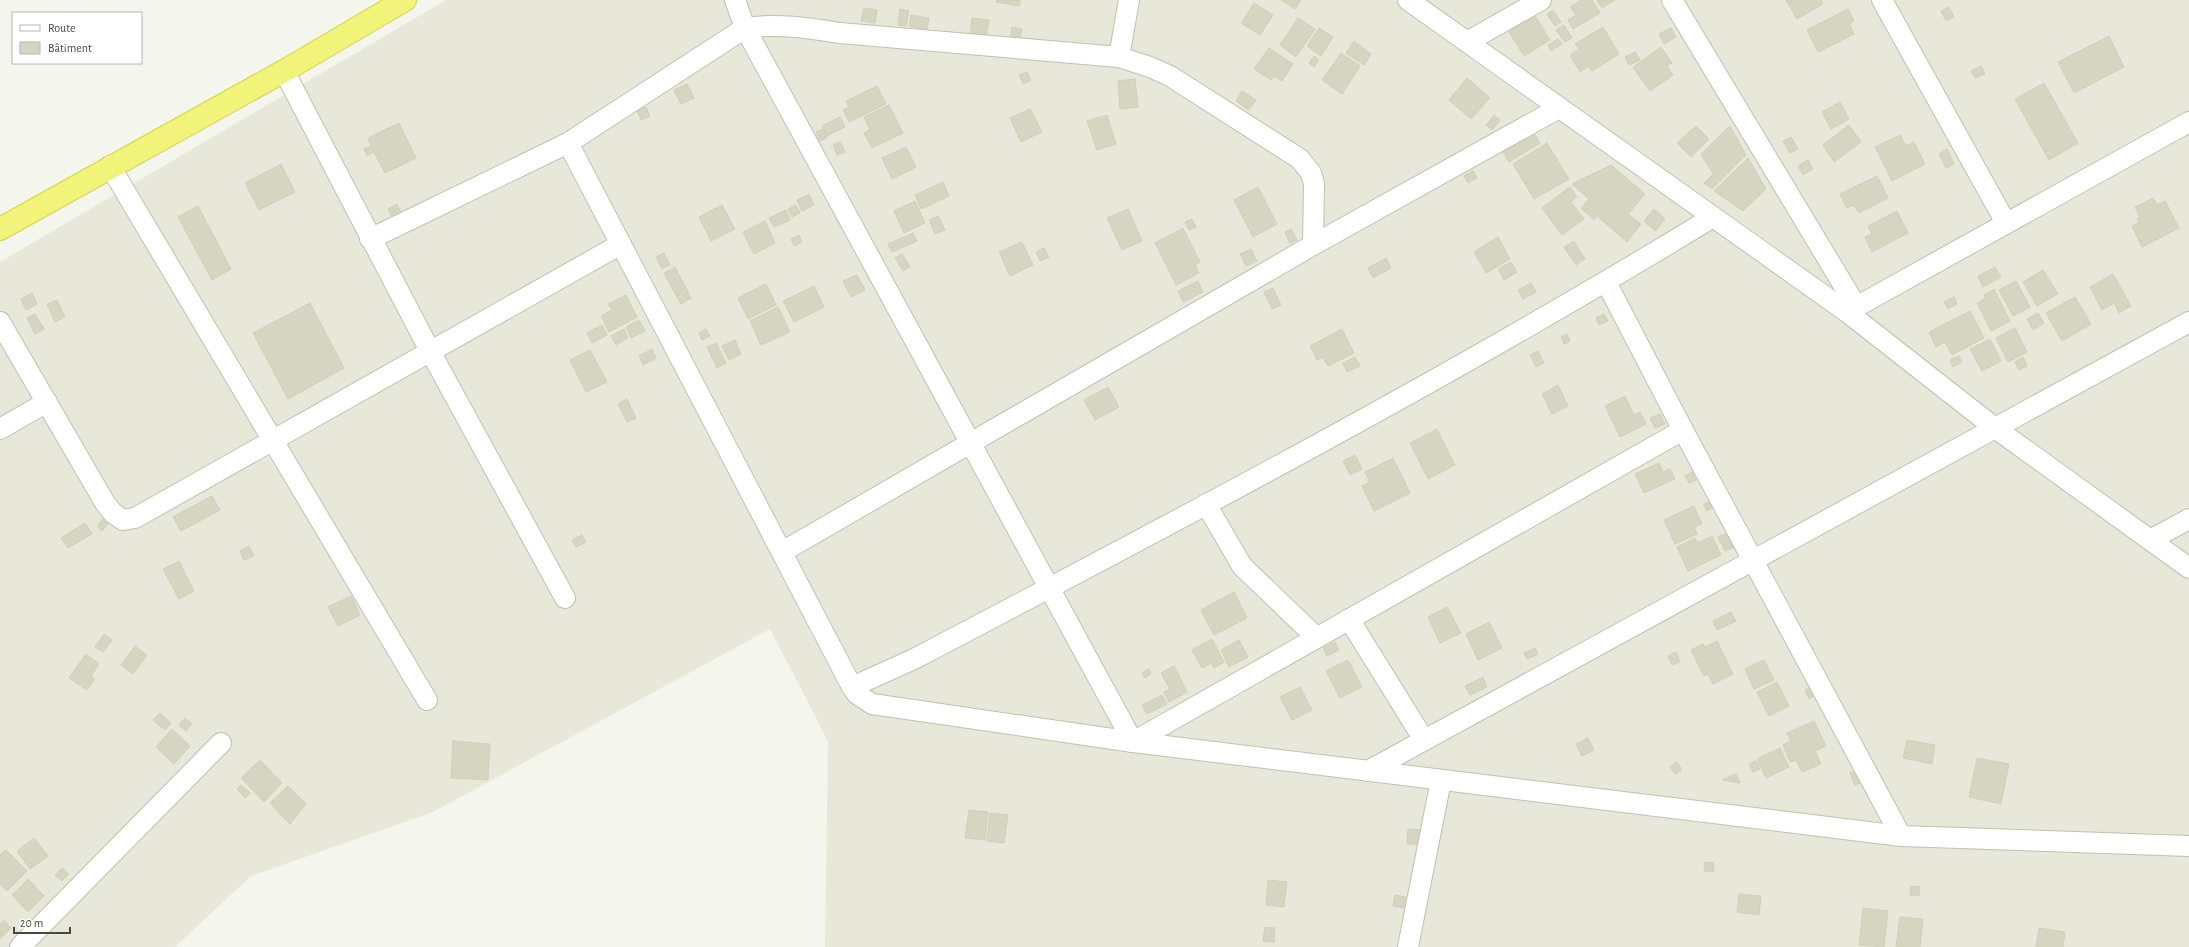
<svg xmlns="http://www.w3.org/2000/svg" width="2189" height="947" viewBox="0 0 2189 947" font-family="'Alegreya Sans',sans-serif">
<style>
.residential{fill:#e8e8da}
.building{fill:#d6d5c2;stroke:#d0cfb6}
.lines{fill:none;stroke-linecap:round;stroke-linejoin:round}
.minor-casing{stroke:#c0c0af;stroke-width:22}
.highway-casing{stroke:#d4d247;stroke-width:24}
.minor{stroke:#fff;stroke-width:20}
.highway{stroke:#f1f478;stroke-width:22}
</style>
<rect width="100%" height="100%" fill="#f4f5ec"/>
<path class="residential" d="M446,0h1743v947h-1364l3,-206 -58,-112 -337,183 -182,64 -76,71h-175v-685z"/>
<g class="building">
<path d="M997,0h23l-1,6 -23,-4z"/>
<path d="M1281,0h20l-6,9z"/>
<path d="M1581,0h11l8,13 -27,16 -5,-9 8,-5 -6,-8z"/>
<path d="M1597,0h18l-13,8z"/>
<path d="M1786,0h35l2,4 -26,15z"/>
<path d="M1254,3l19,12 -13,20 -19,-12z"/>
<path d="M1949,7l5,10 -8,4 -5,-10z"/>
<path d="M864,8l13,2 -2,13 -14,-2z"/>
<path d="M900,9l9,2 -3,15 -8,-1z"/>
<path d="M1848,9l6,12 -5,3 5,10 -36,18 -11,-22z"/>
<path d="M1553,10l8,12 -6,4 -8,-12z"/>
<path d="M911,15l18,3 -2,11 -18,-3z"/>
<path d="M1535,16l15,24 -26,16 -15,-24z"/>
<path d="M972,18l17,2 -3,17 -16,-3z"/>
<path d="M1298,18l17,11 -19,28 -16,-12z"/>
<path d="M1564,25l8,13 -7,4 -9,-12z"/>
<path d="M1012,27l10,2 -2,10 -10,-1z"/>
<path d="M1603,27l16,27 -27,17 -3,-5 -9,6 -10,-17 9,-6 -4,-5z"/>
<path d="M1319,28l14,9 -12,19 -14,-10z"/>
<path d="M1671,28l5,9 -12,7 -5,-10z"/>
<path d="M2109,36l15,31 -50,26 -16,-31z"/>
<path d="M1558,39l4,5 -11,7 -3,-6z"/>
<path d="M1354,41l17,13 -7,11 -18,-12z"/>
<path d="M1661,47l11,16 -5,3 6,9 -23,16 -17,-24z"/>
<path d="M1269,48l24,16 -11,17 -8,-5 -3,4 -17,-11z"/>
<path d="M1635,52l5,8 -11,5 -4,-8z"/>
<path d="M1341,53l19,13 -18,28 -20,-14z"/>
<path d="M1314,56l5,4 -5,7 -5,-4z"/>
<path d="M1981,66l4,8 -10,4 -4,-7z"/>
<path d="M1027,72l4,8 -8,4 -4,-9z"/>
<path d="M1467,78l23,20 -19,21 -22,-19z"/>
<path d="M1135,79l3,28 -18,2 -2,-28z"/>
<path d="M2044,83l34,60 -29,17 -34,-61z"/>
<path d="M687,84l7,14 -13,6 -7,-14z"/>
<path d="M877,86l9,18 -37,18 -6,-12 6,-3 -3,-6z"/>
<path d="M1242,91l14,9 -7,10 -13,-9z"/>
<path d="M1840,102l9,17 -18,10 -9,-17z"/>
<path d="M889,105l14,28 -31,15 -8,-15 6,-3 -6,-13z"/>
<path d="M646,107l4,9 -9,4 -4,-9z"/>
<path d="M1030,109l12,23 -21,10 -11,-24z"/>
<path d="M1107,115l9,29 -19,6 -10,-29z"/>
<path d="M1494,115l6,5 -8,10 -6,-5z"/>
<path d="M840,117l5,10 -18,9 -5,-10z"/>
<path d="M399,123l17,35 -31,15 -11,-21 -7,4 -3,-7 7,-3 -3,-8z"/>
<path d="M1849,125l12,17 -27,20 -11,-17z"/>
<path d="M1696,126l13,13 -18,18 -14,-14z"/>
<path d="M1730,126l16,29 -34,34 -8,-6 9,-9 -12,-20z"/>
<path d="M823,129l4,9 -7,3 -4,-9z"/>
<path d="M1531,129l9,14 -31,19 -8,-14z"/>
<path d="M1900,135l6,11 8,-4 11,22 -33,17 -17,-34z"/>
<path d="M1791,137l7,12 -8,4 -7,-12z"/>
<path d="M840,142l5,10 -8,3 -4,-10z"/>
<path d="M1547,143l22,36 -35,20 -21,-35z"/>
<path d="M906,147l10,20 -24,12 -10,-21z"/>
<path d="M1947,149l7,15 -8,4 -7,-14z"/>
<path d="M1748,158l18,31 -23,22 -29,-20z"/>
<path d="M1808,160l5,9 -10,6 -5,-9z"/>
<path d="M281,164l14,28 -36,18 -14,-27z"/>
<path d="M1611,165l34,29 -17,20 13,10 -14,18 -30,-26 -3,4 -13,-12 8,-9 -17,-15z"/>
<path d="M1473,171l4,7 -9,5 -4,-7z"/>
<path d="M1877,176l11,22 -29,15 -5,-8 -7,3 -7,-14z"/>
<path d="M943,182l6,14 -28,13 -6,-14z"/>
<path d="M1258,187l19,37 -24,13 -19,-37z"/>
<path d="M1570,187l7,10 -6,5 13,17 -22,16 -20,-27z"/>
<path d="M809,194l5,11 -12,6 -5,-11z"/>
<path d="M2153,198l4,7 8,-4 14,27 -37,19 -10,-21 7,-3 -2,-4 3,-2 -5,-10z"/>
<path d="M915,201l10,22 -21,10 -10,-22z"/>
<path d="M397,204l5,11 -9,4 -5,-10z"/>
<path d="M722,205l13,24 -24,12 -12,-24z"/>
<path d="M796,205l4,8 -8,4 -4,-8z"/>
<path d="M198,206l33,63 -19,11 -34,-63z"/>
<path d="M1128,209l14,32 -20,9 -15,-32z"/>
<path d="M1654,209l11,10 -10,12 -11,-10z"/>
<path d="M786,210l4,10 -16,7 -5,-9z"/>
<path d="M1897,211l11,22 -36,19 -7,-15 7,-3 -4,-8z"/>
<path d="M938,216l7,14 -10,4 -6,-14z"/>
<path d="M1192,219l4,8 -7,3 -4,-8z"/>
<path d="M765,221l10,22 -21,11 -11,-22z"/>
<path d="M1183,228l17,34 -5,3 4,8 -23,12 -21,-42z"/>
<path d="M1291,229l6,11 -7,3 -5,-11z"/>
<path d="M913,233l4,8 -25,11 -4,-8z"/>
<path d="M799,235l3,7 -8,4 -3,-7z"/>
<path d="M1498,237l12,22 -24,14 -12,-21z"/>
<path d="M1574,241l11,18 -9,6 -12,-18z"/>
<path d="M1022,242l11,23 -23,11 -11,-24z"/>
<path d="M1044,248l5,9 -9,4 -4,-9z"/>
<path d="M1251,249l6,12 -11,5 -6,-12z"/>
<path d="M664,253l6,12 -8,4 -6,-12z"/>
<path d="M902,254l8,13 -7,4 -8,-13z"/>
<path d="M1386,258l5,10 -18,10 -5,-10z"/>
<path d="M1511,262l6,10 -13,8 -6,-11z"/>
<path d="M675,267l16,31 -10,6 -17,-31z"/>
<path d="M1995,267l6,10 -18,10 -5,-11z"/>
<path d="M2043,270l15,24 -21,12 -14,-24z"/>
<path d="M2113,274l18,32 -12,7 -5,-10 -12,7 -12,-23z"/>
<path d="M857,275l8,15 -14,7 -8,-16z"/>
<path d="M1198,281l5,11 -20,10 -5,-11z"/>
<path d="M2016,281l14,26 -17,9 -14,-26z"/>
<path d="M1531,283l5,9 -13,7 -5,-9z"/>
<path d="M766,284l10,21 -28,14 -10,-21z"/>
<path d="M814,286l10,21 -30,15 -11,-21z"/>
<path d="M1273,288l8,17 -9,4 -8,-17z"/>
<path d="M1994,289l16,32 -19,10 -14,-28 9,-5 -2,-3z"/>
<path d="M32,293l5,11 -11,6 -5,-11z"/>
<path d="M626,295l11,22 -28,15 -8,-16 11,-6 -4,-6z"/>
<path d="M1954,297l3,7 -9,5 -4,-7z"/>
<path d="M2075,297l16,27 -29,17 -16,-28z"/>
<path d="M57,300l8,17 -10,5 -8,-18z"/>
<path d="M310,303l34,65 -56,31 -35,-66z"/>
<path d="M778,307l12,25 -29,13 -11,-24z"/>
<path d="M1970,311l14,27 -32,17 -7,-13 -9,5 -7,-15z"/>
<path d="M2038,313l6,10 -11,7 -6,-11z"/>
<path d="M35,314l9,15 -9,5 -8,-16z"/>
<path d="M1604,314l4,7 -9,4 -3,-7z"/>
<path d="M639,320l6,11 -14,7 -5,-11z"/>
<path d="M602,325l5,10 -15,8 -5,-10z"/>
<path d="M2015,328l12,24 -19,10 -12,-24z"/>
<path d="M624,329l4,9 -12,7 -5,-9z"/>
<path d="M706,329l4,7 -8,4 -3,-7z"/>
<path d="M1342,329l12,24 -26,13 -5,-9 -6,3 -7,-14z"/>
<path d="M1567,334l3,7 -6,3 -3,-7z"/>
<path d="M1990,339l11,22 -19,10 -12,-22z"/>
<path d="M735,340l6,14 -12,6 -7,-14z"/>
<path d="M716,343l10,20 -9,5 -10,-21z"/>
<path d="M652,349l4,9 -13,7 -4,-9z"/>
<path d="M590,350l17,32 -21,10 -16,-32z"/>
<path d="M1538,351l6,12 -8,4 -6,-12z"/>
<path d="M1959,356l3,6 -9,5 -3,-7z"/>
<path d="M1355,357l5,9 -13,6 -4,-9z"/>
<path d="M2023,357l4,9 -8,4 -4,-8z"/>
<path d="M1558,385l10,21 -16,8 -10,-20z"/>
<path d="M1108,387l11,20 -24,13 -11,-20z"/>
<path d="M1625,396l9,19 6,-3 6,12 -26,13 -15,-31z"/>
<path d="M627,399l9,19 -9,4 -9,-18z"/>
<path d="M1660,414l5,10 -10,4 -5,-10z"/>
<path d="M1437,429l18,36 -27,14 -18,-36z"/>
<path d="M1355,455l7,14 -12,6 -7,-14z"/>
<path d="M1393,458l17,35 -36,18 -12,-25 8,-4 -5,-10z"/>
<path d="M1659,463l4,9 7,-3 5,10 -31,14 -9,-19z"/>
<path d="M1692,472l4,8 -7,3 -4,-7z"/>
<path d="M212,496l8,14 -39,21 -8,-14z"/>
<path d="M1711,501l3,6 -7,4 -3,-7z"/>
<path d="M1694,506l8,18 -8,3 3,7 -22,10 -11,-24z"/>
<path d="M103,519l5,5 -6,7 -5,-5z"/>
<path d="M85,523l7,11 -24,14 -7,-10z"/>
<path d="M1727,533l7,14 -9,4 -7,-14z"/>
<path d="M582,535l4,7 -10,5 -4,-7z"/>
<path d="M1712,536l9,19 -33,16 -11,-24 18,-9 2,5z"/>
<path d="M249,546l5,10 -10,4 -4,-9z"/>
<path d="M179,561l15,30 -15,8 -16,-30z"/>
<path d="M1234,592l13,26 -33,17 -13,-25z"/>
<path d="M351,596l9,19 -22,11 -10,-19z"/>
<path d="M1447,607l14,26 -21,10 -12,-26z"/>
<path d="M1731,612l5,9 -19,9 -4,-9z"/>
<path d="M1489,622l13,26 -24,12 -12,-26z"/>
<path d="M104,634l8,6 -9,12 -8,-5z"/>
<path d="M1212,639l12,23 -10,6 -3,-5 -9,5 -10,-18z"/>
<path d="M1239,640l9,17 -19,10 -8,-17z"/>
<path d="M1717,641l16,33 -20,10 -5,-10 -4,2 -13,-26 12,-6 2,3z"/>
<path d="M1335,642l4,8 -12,6 -4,-8z"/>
<path d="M135,646l12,9 -14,19 -12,-9z"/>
<path d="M1535,648l3,6 -11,5 -3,-6z"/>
<path d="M1676,652l4,10 -8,3 -4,-9z"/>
<path d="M86,654l13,10 -8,12 4,3 -8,11 -18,-12z"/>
<path d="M1348,660l14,27 -22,11 -14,-27z"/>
<path d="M1764,660l10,20 -20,9 -9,-20z"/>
<path d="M1174,666l13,26 -18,10 -5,-10 6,-3 -9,-16z"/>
<path d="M1149,669l2,5 -6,4 -3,-5z"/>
<path d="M1483,677l4,10 -17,8 -5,-9z"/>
<path d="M1777,682l12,24 -20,10 -12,-24z"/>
<path d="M1300,687l12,23 -20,10 -12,-23z"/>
<path d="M1812,687l4,8 -7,4 -4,-9z"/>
<path d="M1162,695l5,9 -20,10 -5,-9z"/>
<path d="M160,713l11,10 -6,7 -12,-10z"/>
<path d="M185,718l7,6 -6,7 -7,-6z"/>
<path d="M1814,721l12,25 -11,5 6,13 -19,8 -6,-12 -6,2 -7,-17 8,-4 -4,-8z"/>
<path d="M172,729l18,17 -16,18 -18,-17z"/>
<path d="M1588,738l6,12 -12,6 -6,-12z"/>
<path d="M1907,740l28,5 -3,19 -29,-6z"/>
<path d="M453,741l37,3 -2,36 -37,-2z"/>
<path d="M1780,748l9,19 -23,11 -9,-19z"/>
<path d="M1977,758l32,6 -8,40 -32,-7z"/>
<path d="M260,760l22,23 -18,19 -23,-24z"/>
<path d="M1756,761l4,8 -7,3 -4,-8z"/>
<path d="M1677,762l5,8 -7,4 -5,-7z"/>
<path d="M1857,770l6,12 -8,3 -5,-12z"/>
<path d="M1736,774l4,9 -18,-3z"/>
<path d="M241,785l9,8 -5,5 -8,-9z"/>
<path d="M288,786l18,18 -16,20 -20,-21z"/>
<path d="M969,810l19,2 -3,28 -20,-2z"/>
<path d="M990,813l18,2 -4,28 -17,-2z"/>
<path d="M1408,829l15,1 -1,15 -15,-1z"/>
<path d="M34,838l14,18 -18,13 -13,-18z"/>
<path d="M6,850l21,21 -20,20 -7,-7v-29z"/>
<path d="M1705,862l9,1 -1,9 -9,-1z"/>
<path d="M62,868l7,6 -7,7 -7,-6z"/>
<path d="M28,879l16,17 -16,16 -16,-17z"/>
<path d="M1268,880l19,2 -3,25 -18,-2z"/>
<path d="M1911,886l9,1 -1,9 -9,-1z"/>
<path d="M1739,894l22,2 -2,19 -22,-3z"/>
<path d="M1395,895l11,2 -3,11 -10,-2z"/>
<path d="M1863,908l25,3 -4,36 -25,-2z"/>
<path d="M1900,917l23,2 -3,28h-24z"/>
<path d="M4,920l7,8 -11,11v-15z"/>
<path d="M1265,927l10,1 -1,14 -11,-1z"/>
<path d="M2039,928l26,4 -2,15h-27z"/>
</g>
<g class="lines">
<g class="minor-casing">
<g id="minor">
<path d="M735,0l10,28 388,714"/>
<path d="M1408,0l439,312 148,116 194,140"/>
<path d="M1672,0l184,306"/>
<path d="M1882,0l124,223"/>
<path d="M1467,42l74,-42"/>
<path d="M1119,57l10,-57"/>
<path d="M284,71l146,280 135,247"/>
<path d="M568,143l284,544 5,7 15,10 261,38 768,94 288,10"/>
<path d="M110,166l317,534"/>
<path d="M370,239l198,-96 177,-115c32,-5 64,0 95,5l279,24 31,10 20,9 130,83 11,14 3,11 -1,61"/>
<path d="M1606,282l77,148 218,406"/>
<path d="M1847,312l342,-190"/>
<path d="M0,322l105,181 8,10 10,7 12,-2 486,-274"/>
<path d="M0,429l47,-27"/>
<path d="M1206,504l36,62 75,72"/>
<path d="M2150,540l39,-21"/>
<path d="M782,552l531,-307 246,-137"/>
<path d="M1349,619l75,121"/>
<path d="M852,687l62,-28c269,-141 539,-283 799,-442"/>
<path d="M1133,742l550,-312"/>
<path d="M1368,771l821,-449"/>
<path d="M20,947l201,-204"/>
<path d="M1408,947l33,-167"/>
</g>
</g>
<g class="highway-casing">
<path id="highway" d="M0,229l284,-158 121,-71"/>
</g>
<use href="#minor" class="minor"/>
<use href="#highway" class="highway"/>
</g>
<rect x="12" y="12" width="130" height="52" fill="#ffffff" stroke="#b6b6b0"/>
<rect x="20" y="25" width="20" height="6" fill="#ffffff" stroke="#b6b6b0"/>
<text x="48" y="32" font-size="12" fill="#49493a">Route</text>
<rect x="20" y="42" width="20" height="12" fill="#d6d5c2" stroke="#b6b6b0"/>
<text x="48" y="52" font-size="12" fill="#49493a">Bâtiment</text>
<path d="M14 927v6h56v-6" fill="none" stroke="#49493a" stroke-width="2"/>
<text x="20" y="927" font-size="12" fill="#49493a" stroke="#ffffff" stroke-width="3" paint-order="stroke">20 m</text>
</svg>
